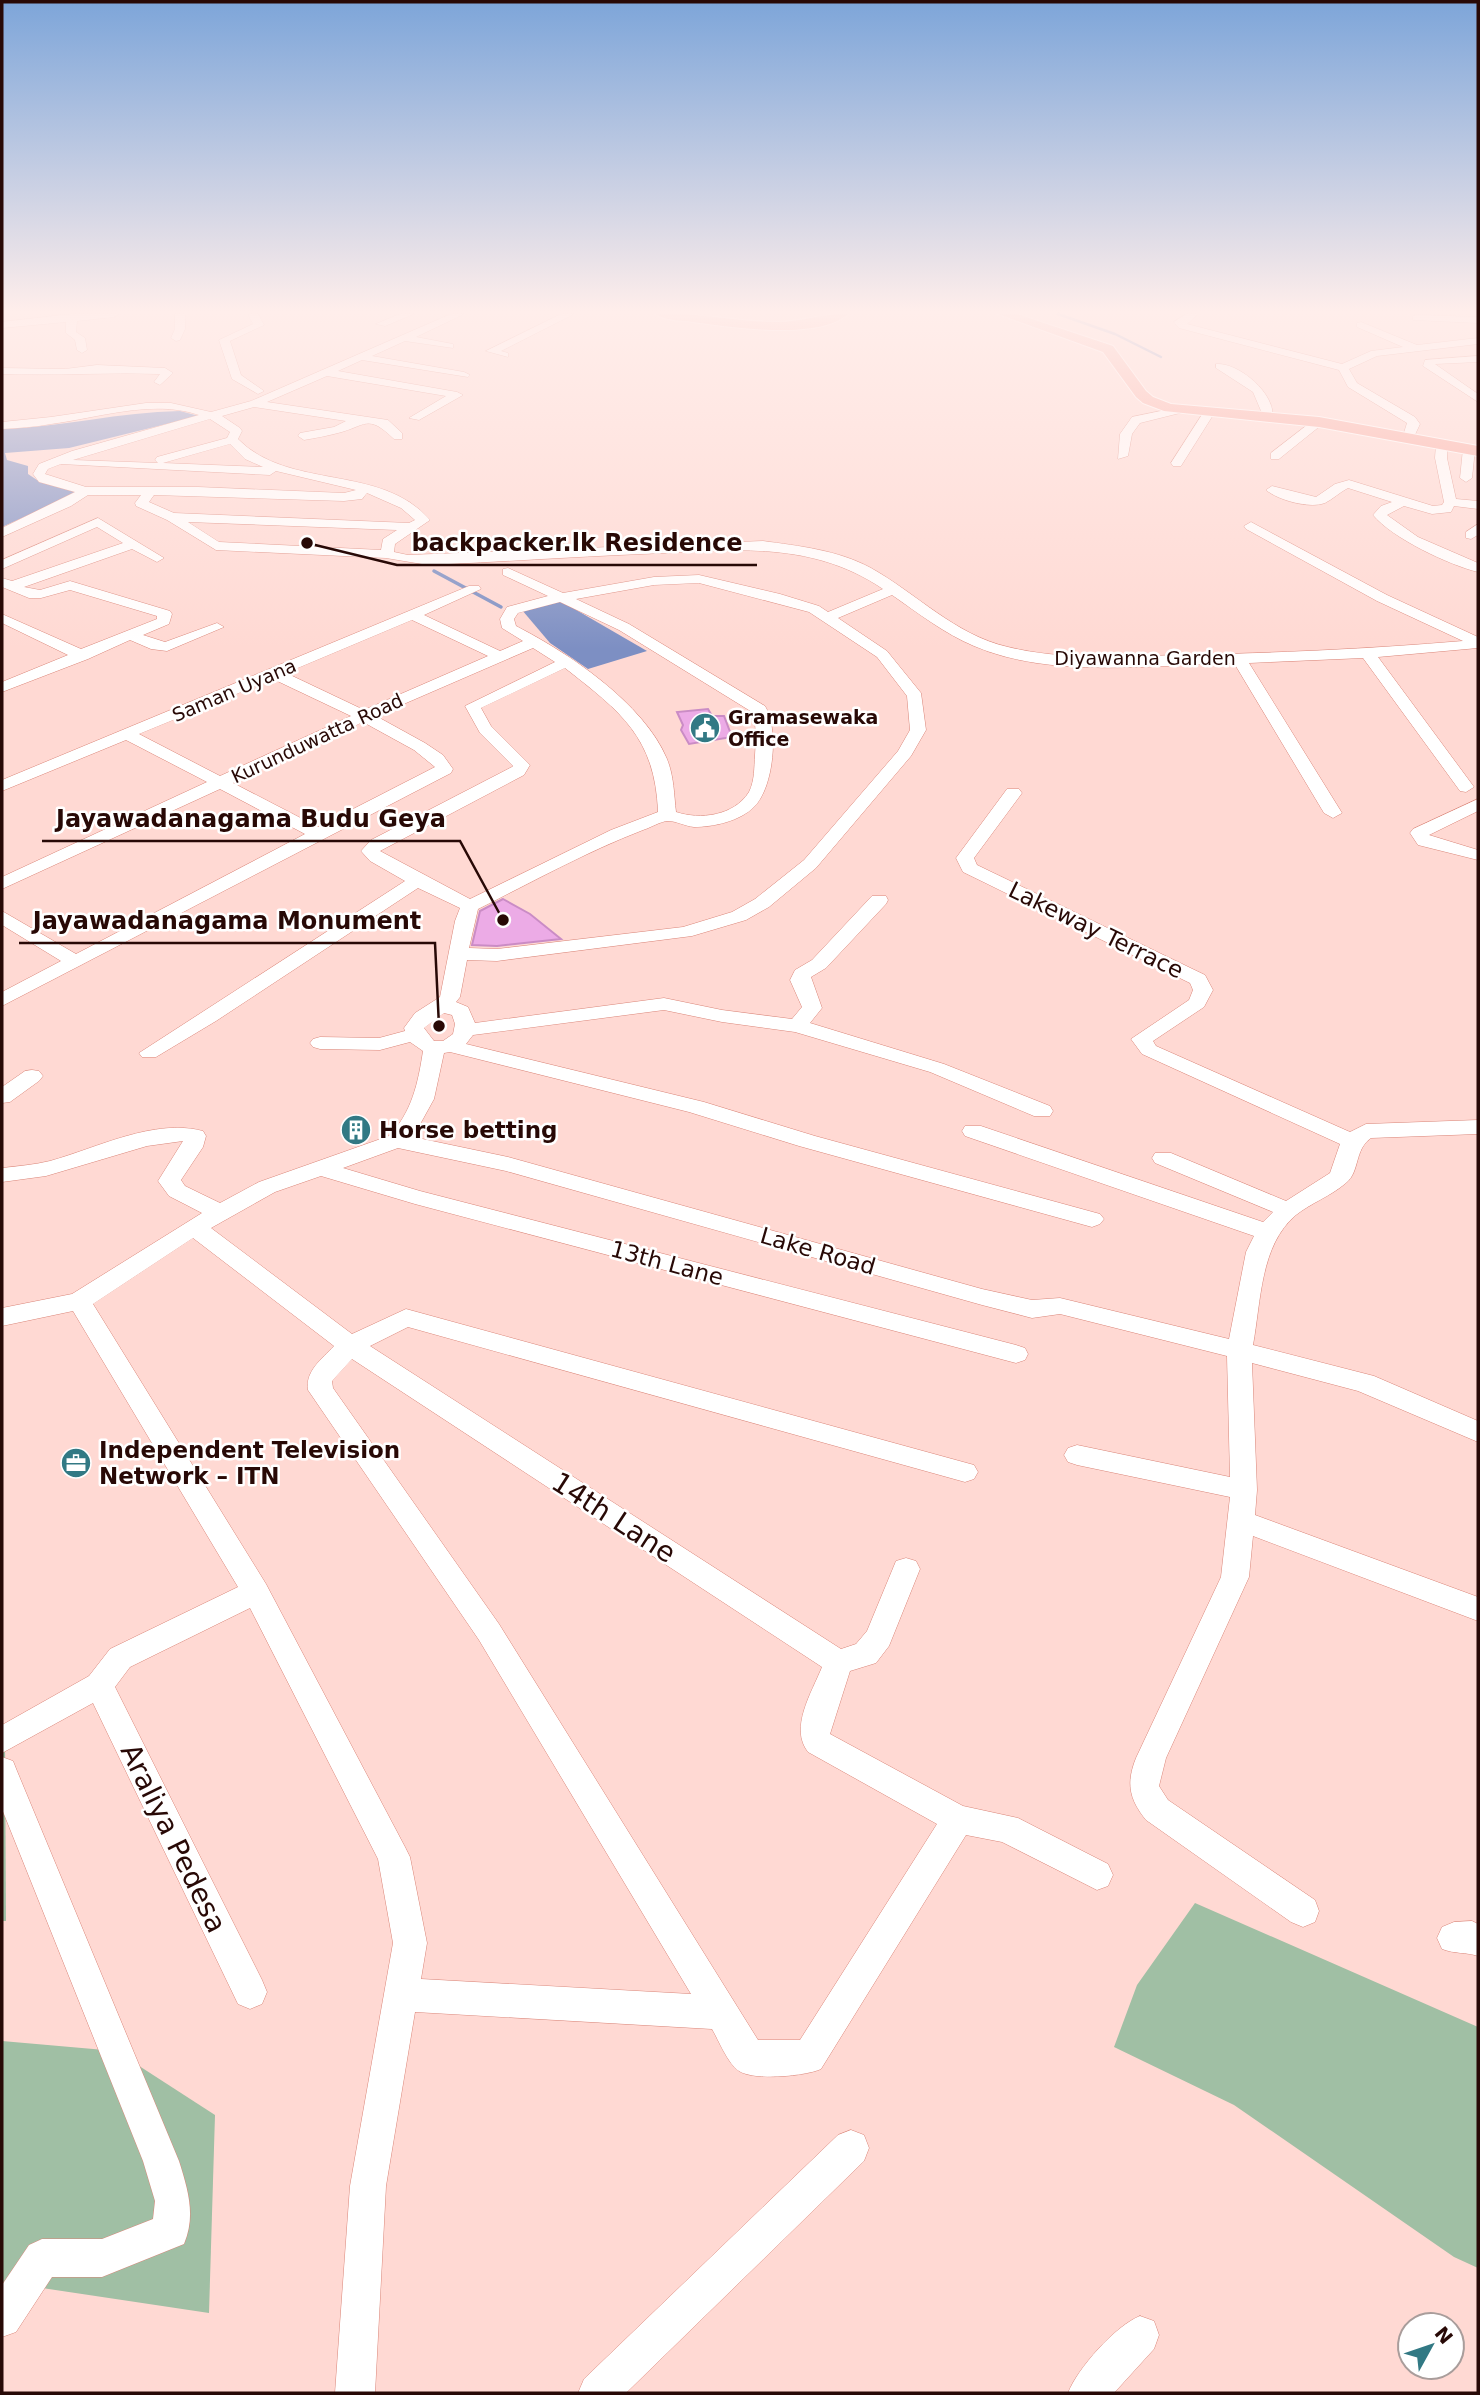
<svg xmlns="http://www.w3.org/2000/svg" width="1480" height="2395" viewBox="0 0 1480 2395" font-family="'DejaVu Sans',sans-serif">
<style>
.green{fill:#a0bfa4}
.water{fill:#7d8fc3}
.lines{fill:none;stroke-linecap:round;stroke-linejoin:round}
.stream-far1{stroke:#7d8fc3;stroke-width:2.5}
.stream{stroke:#7d8fc3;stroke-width:3.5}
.building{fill:#ecabe6;stroke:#ca8cc5;stroke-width:2}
.minor-casing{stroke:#da8578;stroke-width:1}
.major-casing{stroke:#fff;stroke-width:2}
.minor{fill:#fff;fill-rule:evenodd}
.major{fill:#faaaa0;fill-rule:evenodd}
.labels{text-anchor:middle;stroke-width:5;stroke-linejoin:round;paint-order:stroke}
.far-street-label{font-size:19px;fill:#280906;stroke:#fff}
.far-poi-label{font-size:19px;font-weight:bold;fill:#280906;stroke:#fff;text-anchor:start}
.street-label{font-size:23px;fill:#280906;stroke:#fff}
.poi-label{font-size:23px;font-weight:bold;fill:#280906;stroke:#fff;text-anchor:start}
.near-street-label{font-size:28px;fill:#280906;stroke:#fff}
.leader{fill:none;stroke:#280906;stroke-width:2.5}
.callout-dot{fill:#280906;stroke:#fff;stroke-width:2.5}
.callout-label{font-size:24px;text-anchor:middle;font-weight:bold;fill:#280906;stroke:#fff;stroke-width:5;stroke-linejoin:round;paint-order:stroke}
</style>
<rect width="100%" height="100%" fill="#ffd9d3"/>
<g class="green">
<path d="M2,1731l3,5 1,185h-4z"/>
<path d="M1195,1903l283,124v241l-24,-11 -220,-152 -120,-58 23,-62z"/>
<path d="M2,2041l114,10 99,64 -6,198 -207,-31z"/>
</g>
<g class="water">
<path d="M180,411l19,5 -130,32 -64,5 2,7 21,6v8l9,6 42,12 -77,35v-98c60,-2 118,-17 178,-18z"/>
<path d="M559,600l88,51 -59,18 -38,-26 -28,-33z"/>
</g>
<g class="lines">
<path class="stream-far1" d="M1058,314l57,20 46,23"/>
<path class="stream" d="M434,571l67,36"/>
</g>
<g class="building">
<path d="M708,709l4,7h12l8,21 -43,7 -8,-14 2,-5 -6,-13z"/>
<path d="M503,899l27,15 31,25 -64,7 -25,-1 8,-34z"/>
</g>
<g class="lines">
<g class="minor-casing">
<g id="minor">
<path d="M72,314h47l-5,3 -37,4 -1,11 9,6 2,12 -5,3 -5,-3 -2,-10 -9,-7v-11l-64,6v-6z"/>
<path d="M175,314h10v15l-5,11 -4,1 -5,-3 4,-9z"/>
<path d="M248,314h10l6,11 -34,16 11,34 23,16 -6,3 -26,-15 -13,-39 34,-16z"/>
<path d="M400,314h14l-29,12 -9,-2z"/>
<path d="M451,314h13l-48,23 37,7v4l-48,-7 -33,15 92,16 6,3 -2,2 -106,-17 -24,11 119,21 6,3 -44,25 -10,-2 37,-22 -119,-20 -60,26 121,18 14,13v6h-8c-27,-26 -28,-13 -56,-6 -11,3 -23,5 -34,7l-6,-4 2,-3 34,-6 12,-6 -92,-14 -32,9 18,12 2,3 -4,8c51,52 143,24 192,81l-35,24 -1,8 14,3 355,-14c36,5 75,9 108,27 45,25 84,67 137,79 57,14 115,9 174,8 95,-2 187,-6 281,-14l-86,-40 -131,-72 -2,-3 7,-4 136,73 91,42v11l-100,9 96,130 -8,5 -6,-1 -97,-133 -114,5 93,150 -9,5 -9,-5 -90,-150c-82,2 -183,16 -260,-17 -29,-12 -56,-33 -82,-51l-54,23 49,33 34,42 5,37 -15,26 -95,112 -47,39 -23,13 -54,16 -195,25 -30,-1 -7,37 -4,5 12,5 7,16 189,-25 58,12 70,9 10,-12 -12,-27 5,-10 17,-10 60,-64h14l2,4 -2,4 -60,64 -15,9 11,31 -12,15 134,41 106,42 3,5 -3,5h-16l-104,-44 -135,-40 -73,-10 -58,-12 -191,25 -7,9 238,58 111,34 285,78 4,5 -4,5 -8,3 -293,-81 -110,-34 -239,-60 -6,1 -10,46 -21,38 95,20 474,132 50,11 28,-2 169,41 17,-87 8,-16 -289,-100 -3,-5 3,-5h16l282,96 10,-10 -118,-49 -3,-5 3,-5h16l115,48 44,-28 10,-29 -198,-90 -11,-15 58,-39 4,-10 -3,-7 -227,-111 -7,-14 51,-69h12l3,4 -48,65 3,7 228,110 8,15 -9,17 -51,34 3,5 194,86 16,-8 112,-4v14l-107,4c-17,12 -11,34 -25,45 -15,13 -35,20 -50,32 -36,30 -35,87 -43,130l121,31 104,45v21l-120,-51 -106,-28 5,127 -2,25 223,82v24l-225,-85 -4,41 -83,181 -7,28 9,14 147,100 4,11 -4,11 -12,5 -12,-5 -145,-102c-17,-21 -20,-37 -10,-62l85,-181 9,-80 -153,-32 -9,-3 -4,-7 4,-7 9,-3 153,32 -3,-121 -167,-42 -28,4 -50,-13 -476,-134 -108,-23 -55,20 77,23 596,154 9,3 3,6 -3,6 -9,3 -601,-159 -94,-28 -46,16 -64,36 141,106 54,-25 568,156 4,7 -4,7 -9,3 -557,-155 -38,19 471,303 15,-5 11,-13 29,-70 10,-3 10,3 4,8 -31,77 -13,17 -26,8 -20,63 133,72 55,12 90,46 5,11 -5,11 -11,4 -95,-48 -36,-7 -145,234c-15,7 -67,12 -82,2 -11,-7 -20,-30 -27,-42l-297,-17 -29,174 -11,207h-40l15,-207 43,-243 -15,-84 -128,-251 -120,59 -15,20 147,293 5,12 -5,12 -12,5 -12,-5 -145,-301 -91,50v-28l87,-49 21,-27 128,-62 -165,-276 -71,15v-18l70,-14 130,-81 -33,-17 -11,-15 25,-40 -36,5 -101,30 -44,6v-14c16,-2 32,-3 48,-7 47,-13 104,-43 153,-30l3,5 -3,11 -22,33 4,6 35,17 39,-21 130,-46c23,-24 29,-53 34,-85l-13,-9 -30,8 -60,-1 -7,-2 -3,-4 3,-4 7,-2 59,1 26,-7 -1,-3 11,-15 25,-16 15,-76 5,-13 -42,-20 -202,133 -60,36h-14l-3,-4 266,-172 -35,-20 -9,-10 10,-11 141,-73 1,-1 -33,-33 -15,-27 90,-44 -22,-14 -157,68 49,27 18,12 10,14 -2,4 -449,233v-14l59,-31 -59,-36v-14l74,43 229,-120 -85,-45 -218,100v-12l205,-95 -81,-42 -124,51v-11l467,-194h10l2,3 -57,26 76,36 23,-10 -21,-13 -2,-9 7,-12 41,-11 -45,-21v-6l5,-1 55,25 91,-16 45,-2 81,19 39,12 9,6 55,-23c-75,-51 -157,-38 -242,-35 -71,3 -143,8 -213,11l-42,-7 -170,-8 -49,-30 -31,-14 -1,-3 6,-8h-53l-17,11 -69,31v-9l73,-36 -36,-10 -6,-8 6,-10 33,-13 127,-36c-47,-16 -101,3 -148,9 -16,3 -33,4 -49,5v-7l49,-5 95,-14h25l40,9 40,-11zM210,419l20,13 -3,6 -70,19 -2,3 3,3 -85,-3zM230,444l15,15 18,8 -100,-4zM61,464l209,11 6,-4 80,19 -12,3 -146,-6h-112l-41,-13 3,-5zM367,493l34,15 14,12 -6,3 -235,-10 -25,-11 5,-7 190,6 18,-2zM188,522l209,8 -14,9 -2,11 -162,-8zM699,583l110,29 68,45 30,39 3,34 -12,21 -94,109 -49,39 -23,13 -49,15 -186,22 -28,-1 9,-39c54,-27 108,-57 165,-79 7,-2 18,-9 25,-9 8,0 17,5 26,6 20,0 46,-6 60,-20 20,-20 25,-78 11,-101l-136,-82 -53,-25 78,-14zM560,602l59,28 133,82c5,14 4,28 3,43 -1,12 0,25 -6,37 -15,24 -49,28 -73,20 -2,-17 -2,-36 -9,-53 -23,-56 -100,-107 -151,-133l-2,-7 4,-6zM412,620l76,36 -124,54 -78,-37zM565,668c56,44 90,69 93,144l-47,18 -141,69 -90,-48 144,-76 6,-10 -39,-39 -10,-18zM273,679l78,37 -131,60 -81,-42zM363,722l51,28 21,17 -117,60 -85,-44zM444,1013l8,2 3,9 -2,10 -10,7h-9l-10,-13zM193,1238l141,108c-12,13 -29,25 -26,44l171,250 212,354 -270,-15 6,-36 -17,-86 -5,-10 -139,-263 -173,-280zM352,1359l470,308c-10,25 -33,61 -14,85l129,72 -137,216h-42l-259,-416 -166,-236 -1,-7z"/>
<path d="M561,314h13l-73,37 7,2v4l-22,-6z"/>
<path d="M1186,314h12l-11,10 155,40 29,-13 32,-4 -46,-20v-4l4,-1 56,23 61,-7v6l-101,12 -28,13 8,14 58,34 5,7 -7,15 -4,1 -6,-4 4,-13 -59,-36 -9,-17 -160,-42 -5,-6z"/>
<path d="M1417,315l61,2v6l-65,-3v-4z"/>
<path d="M1478,356v6l-43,2 43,30v8l-55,-36 2,-6z"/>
<path d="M1216,364c23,-2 61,31 56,54h-8l-11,-26 -37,-24z"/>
<path d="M97,365l68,3 8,5 -13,12 -6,-3 6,-8c-53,-2 -105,2 -158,0v-6l63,1z"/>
<path d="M1180,407l4,1v4l-44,11 -8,11 -4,22 -10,3 2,-25 12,-17z"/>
<path d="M1205,410l10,2 -34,54h-8l-2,-3z"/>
<path d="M1315,419l10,3 -46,37h-8v-6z"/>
<path d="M1442,440l6,4 -1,14 9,41 22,2v8l-24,-3 -3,6 -19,2 -28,-8 -17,9 31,22 60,26v9c-29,-7 -86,-34 -105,-57l8,-9 11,-4 -44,-14c-8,4 -15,11 -23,15 -16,6 -47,-3 -59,-13l6,-4 44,11 19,-13 14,-4 84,26 9,-1 2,-3 -9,-44 1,-14z"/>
<path d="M1469,445l6,4 -3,29 -6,4 -6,-4 3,-29z"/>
<path d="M98,518l66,40 -7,4 -25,-13 -108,38 16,3 30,-9 100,30 2,3 -3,10 -26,11 22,7 52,-19 7,4 -57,24 -16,-2 -21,-9 -42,19 -86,33v-10l66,-27 -66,-32v-9l79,35 76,-30v-3l-87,-26 -29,8h-12l-27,-11v-9l10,3 111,-38 -26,-16 -95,42v-9z"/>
<path d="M1478,524v11l-7,4 -5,-1v-6z"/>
<path d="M1478,799v12l-49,24 49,15v10l-60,-15 -8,-12 3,-4z"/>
<path d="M32,1070l7,1 4,5 -4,5 -29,21 -8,1v-16l23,-16z"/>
<path d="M2,1757l11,4 4,10 162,390c9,29 17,54 5,83l-82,33h-50l-36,55 -14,5v-52l27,-40 13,-6h60l51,-20 2,-18 -12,-40 -141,-352z"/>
<path d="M1472,1921l6,3v32c-12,-4 -23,-2 -36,-7l-5,-11 5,-11 12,-5z"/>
<path d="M851,2130l13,5 5,13 -5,13 -238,232h-48l6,-14 254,-244z"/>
<path d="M1140,2316l14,5 5,14 -5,14 -40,44h-46c9,-24 48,-68 72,-77z"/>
</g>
</g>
<g class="major-casing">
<g id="major">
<path d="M656,314c41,-2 80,8 121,8 24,0 47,-9 71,-8 -30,27 -118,13 -155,8 -12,-2 -28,-1 -37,-8z"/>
<path d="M998,314h19l96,32 33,45 7,6 18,7 148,13 159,29v10l-159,-29 -155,-16 -21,-8 -7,-6 -33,-45z"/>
</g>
</g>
<use href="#minor" class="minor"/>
<use href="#major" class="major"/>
</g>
<linearGradient id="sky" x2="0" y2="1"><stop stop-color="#7da5d9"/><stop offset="0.48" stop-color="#ffeeeb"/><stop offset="1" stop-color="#ffeeeb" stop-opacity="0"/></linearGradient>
<rect width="1480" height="649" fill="url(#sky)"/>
<defs>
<g id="civic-disc" transform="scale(1.575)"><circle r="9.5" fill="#327984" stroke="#fff"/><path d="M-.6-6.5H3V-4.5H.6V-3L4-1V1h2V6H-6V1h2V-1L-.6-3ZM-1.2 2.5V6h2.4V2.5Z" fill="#fff"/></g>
<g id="building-disc" transform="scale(1.575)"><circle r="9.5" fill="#327984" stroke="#fff"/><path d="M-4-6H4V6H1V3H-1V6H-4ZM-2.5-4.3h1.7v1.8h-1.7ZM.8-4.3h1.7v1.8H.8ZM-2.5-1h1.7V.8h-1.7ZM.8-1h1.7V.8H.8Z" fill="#fff"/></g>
<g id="office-disc" transform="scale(1.575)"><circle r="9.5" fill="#327984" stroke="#fff"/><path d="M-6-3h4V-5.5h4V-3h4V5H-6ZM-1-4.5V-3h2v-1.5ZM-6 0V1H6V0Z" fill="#fff"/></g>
</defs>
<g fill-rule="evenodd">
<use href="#civic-disc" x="705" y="728"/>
<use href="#building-disc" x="356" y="1130"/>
<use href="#office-disc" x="76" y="1463"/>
</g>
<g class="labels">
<g class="far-street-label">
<text x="1145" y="665">Diyawanna Garden</text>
<text transform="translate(234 690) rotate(-23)" y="7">Saman Uyana</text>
<text transform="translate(317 738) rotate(-25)" y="7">Kurunduwatta Road</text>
</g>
<g class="far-poi-label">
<text x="728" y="724">Gramasewaka<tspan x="728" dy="22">Office</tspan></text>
</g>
<g class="street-label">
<text transform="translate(1096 930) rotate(26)" y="8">Lakeway Terrace</text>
<text transform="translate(818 1251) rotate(16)" y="8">Lake Road</text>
<text transform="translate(667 1263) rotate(15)" y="8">13th Lane</text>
</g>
<g class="poi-label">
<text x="379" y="1138">Horse betting</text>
<text x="99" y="1458">Independent Television<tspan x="99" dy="26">Network – ITN</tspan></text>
</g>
<g class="near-street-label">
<text transform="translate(614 1517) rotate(33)" y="10">14th Lane</text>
<text transform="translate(174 1838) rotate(64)" y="10">Araliya Pedesa</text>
</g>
</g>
<path class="leader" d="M307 543L397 565H757M503 920L460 841H42M439 1026L435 943H19"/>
<g class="callout-dot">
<circle cx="307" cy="543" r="7"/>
<circle cx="503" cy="920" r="7"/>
<circle cx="439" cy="1026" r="7"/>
</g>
<g class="callout-label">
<text x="577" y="551">backpacker.lk Residence</text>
<text x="251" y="827">Jayawadanagama Budu Geya</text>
<text x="227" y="929">Jayawadanagama Monument</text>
</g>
<rect width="1480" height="2395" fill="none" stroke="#280906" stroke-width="7"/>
<g transform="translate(1431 2346) rotate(50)"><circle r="33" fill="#ffffff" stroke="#a99d9b" stroke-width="2"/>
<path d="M0-5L12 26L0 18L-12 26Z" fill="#327984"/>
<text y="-10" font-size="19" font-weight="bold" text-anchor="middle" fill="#280906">N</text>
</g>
</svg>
